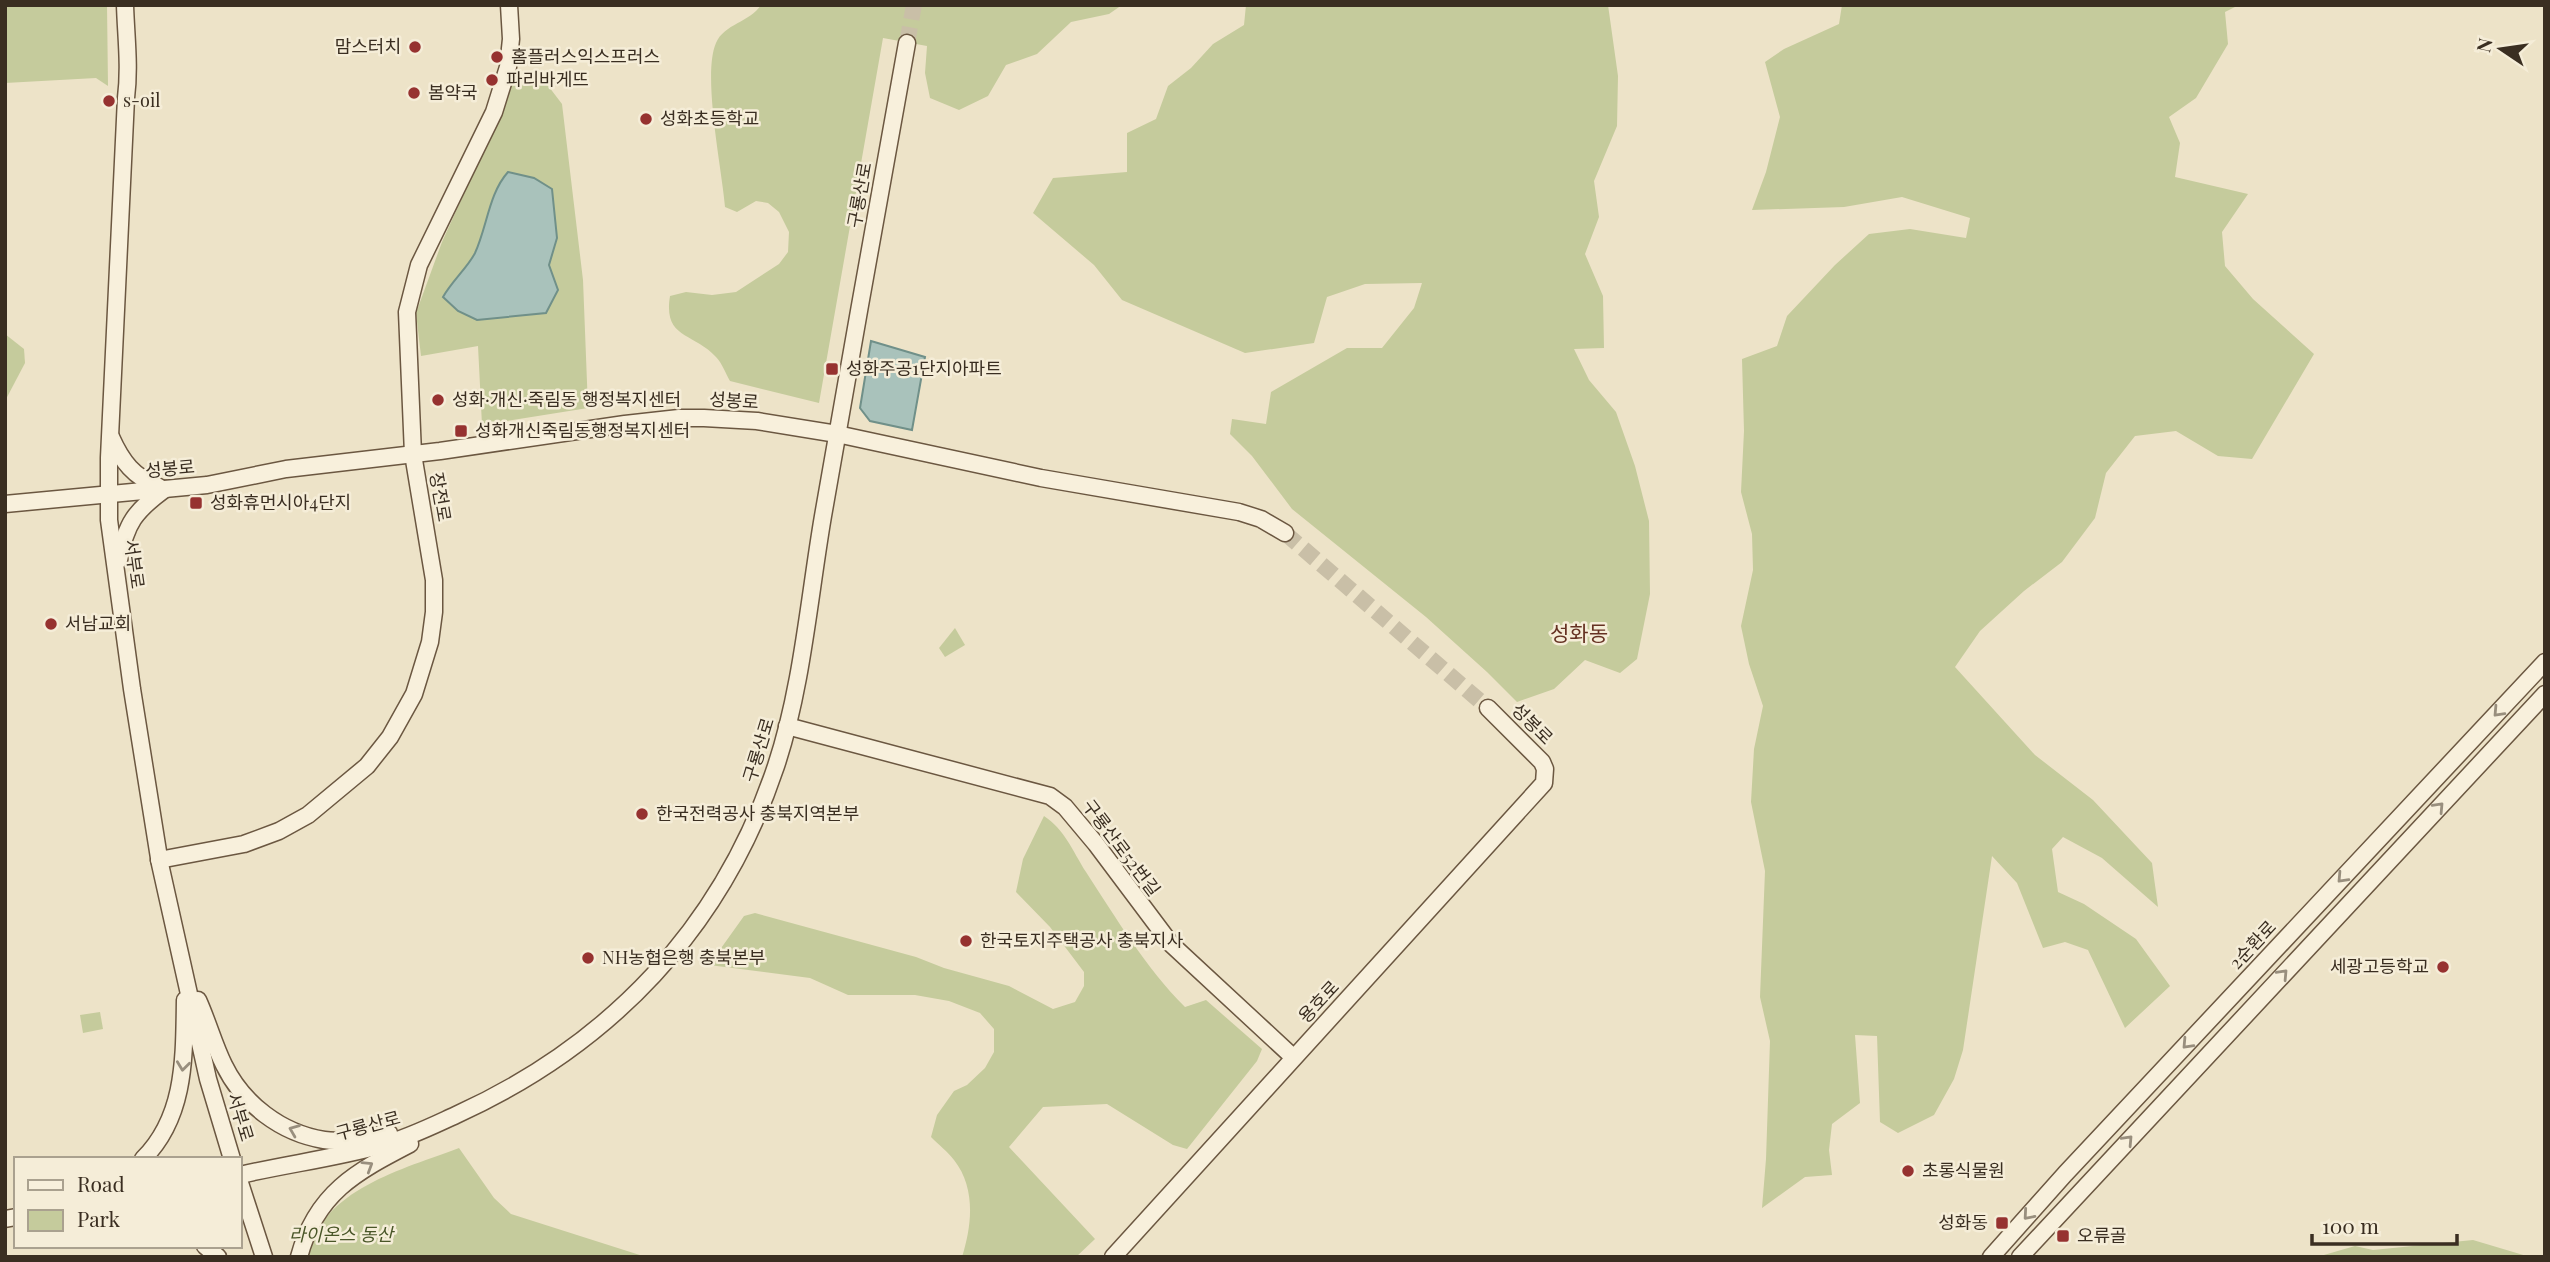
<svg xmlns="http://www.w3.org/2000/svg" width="2550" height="1262" viewBox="0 0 2550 1262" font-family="'Playfair Display','Noto Sans KR',serif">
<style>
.green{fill:#c5cb9c}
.water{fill:#a9c2bb;stroke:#709089;stroke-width:2}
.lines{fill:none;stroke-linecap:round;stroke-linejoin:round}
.secondary-tunnel{stroke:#c9bfa7;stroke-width:16;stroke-dasharray:16 8;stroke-linecap:butt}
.secondary-casing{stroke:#6b5741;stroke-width:19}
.secondary{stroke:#f8f0dc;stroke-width:16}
.oneway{stroke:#998f7e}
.poi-dot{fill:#963230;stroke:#f5edd8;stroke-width:2.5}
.labels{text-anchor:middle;stroke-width:5;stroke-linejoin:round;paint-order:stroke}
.poi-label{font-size:18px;fill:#3a2e21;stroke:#f5edd8;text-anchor:start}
.street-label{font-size:18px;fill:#3a2e21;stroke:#f5edd8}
.park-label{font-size:18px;font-style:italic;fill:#495628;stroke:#f5edd8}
.quarter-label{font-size:21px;fill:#653122;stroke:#f5edd8}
</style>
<rect width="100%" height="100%" fill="#ede3c8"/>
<g class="green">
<path d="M5,5h102l1,81 -12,-8 -91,5z"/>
<path d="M761,5h361l-13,9 -38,8 -34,32 -31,11 -18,31 -29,14 -29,-12 -5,-25 2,-27 -44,-8 -64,365 -89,-22c-4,-7 -8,-18 -14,-24 -23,-25 -53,-18 -46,-61l16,-4 26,3 24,-3 43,-28 9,-12 1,-20 -10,-20 -11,-9 -12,-2 -19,11 -12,-5c-3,-38 -23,-132 -9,-164 8,-19 34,-21 45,-38z"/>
<path d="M1246,5h362l10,71 -1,50 -23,55 5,36 -14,37 18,42 1,52 -30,1 15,31 27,32 19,54 14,55 1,73 -13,65 -17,14 -35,-13 -31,29 -37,13 -30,-30 -61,-55 -134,-108 -40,-53 -22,-22 2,-15 34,5 5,-32 76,-44h35l32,-40 8,-25 -57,1 -38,13 -13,46 -69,10 -123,-53 -28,-35 -61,-52 20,-35 74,-6v-39l29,-14 12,-33 23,-18 22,-24 31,-19z"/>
<path d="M1842,5h397l-14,7 3,32 -32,54 -27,19 11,26 -5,34 73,17 -26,38 3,34 28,33 61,55 -62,105 -34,-3 -42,-25 -41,5 -29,37 -11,45 -33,44 -38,29 -44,40 -25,36 80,88 58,45 59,63 6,44 -56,-49 -39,-21 -11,12 6,43 26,12 52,35 34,47 -45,42 -37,-78 -23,-8 -22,6 -26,-65 -25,-27 -29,194 -9,29 -20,36 -36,18 -18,-11 -3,-86 -22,-1 5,68 -28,21 -3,26 3,25 -27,2 -43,31 4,-49 4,-118 -10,-44 5,-126 -14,-69 3,-53 9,-43 -14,-42 -8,-38 12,-56 -1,-36 -11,-42 3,-61 -2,-72 35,-13 10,-30 48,-51 34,-31 41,-5 56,9 4,-20 -68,-21 -58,10 -92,3 14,-38 14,-55 -15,-55 19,-13 55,-25z"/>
<path d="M516,70l27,9 19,25 21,176 5,128 -106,17 -4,-79 -57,10 -5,-43 26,-71 40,-88z"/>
<path d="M5,334l19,15 1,14 -20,38z"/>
<path d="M955,628l10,17 -20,12 -6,-9z"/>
<path d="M1044,816c21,14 28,34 42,56 30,46 60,96 99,135l21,-7 56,49 -5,12 -70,88 -14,-4 -66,-41 -64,3 -34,40 86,92 -19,18h-114c10,-32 14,-69 -8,-97 -6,-8 -16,-16 -23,-23l6,-22 17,-24 13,-6 18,-17 9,-16v-23l-14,-16 -31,-12 -34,-6h-67l-38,-17 -101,-13 35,-49 11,-3 161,44 28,11 65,18 44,23 22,-7 9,-16v-14l-34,-45 -34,-35 7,-33z"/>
<path d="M100,1012l3,17 -20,4 -3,-18z"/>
<path d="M459,1148l35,50 17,16 135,43h-339c14,-68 97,-88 152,-109z"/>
<path d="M2473,1240l57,17h-213l38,-11 18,4z"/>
</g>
<g class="water">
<path d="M508,172l26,6 18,11 5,49 -8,27 9,25 -12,23 -69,7 -19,-9 -15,-14c9,-16 25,-30 32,-44 12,-26 14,-60 33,-81z"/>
<path d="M871,341l54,16 -13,73 -42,-9 -10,-13z"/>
</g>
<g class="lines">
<g class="secondary-tunnel">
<path d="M907,43l7,-38"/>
<path d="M1285,533l203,175"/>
</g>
<g class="secondary-casing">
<g id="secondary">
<path d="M125,5c1,32 5,61 1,93l-17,360v62l23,169 28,175 48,215 24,80"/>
<path d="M111,437c11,25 23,40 48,50"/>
<path d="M5,504l202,-19 79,-16 154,-18 185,-27 54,-6h25l53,3 80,13 204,44 198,34 22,7 24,14"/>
<path d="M119,560c7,-37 16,-49 46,-71"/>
<path d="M787,726l263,70 15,11 31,37 75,100 122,113"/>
<path d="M159,860l85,-16 35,-13 29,-16 59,-49 23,-29 24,-43 16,-52 4,-30v-32l-21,-126 -6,-142 12,-47 75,-153 14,-45 3,-28 -2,-34"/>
<path d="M198,1000c10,22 16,45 26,65 19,39 57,68 100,75 21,3 44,-3 65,-7"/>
<path d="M143,1159c43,-43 41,-102 42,-159"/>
<path d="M240,1175c47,-11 96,-17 142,-30 26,-7 50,-19 74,-30 154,-70 266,-187 320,-349 26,-78 33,-168 47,-250 27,-158 56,-315 84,-473"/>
<path d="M240,1183l24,74"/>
<path d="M5,1219l11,-2"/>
<path d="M205,1246l13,11"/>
<path d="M299,1257c17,-64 57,-85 111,-113"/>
<path d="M1113,1257l431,-474 1,-14 -3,-7 -54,-54"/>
<path d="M1991,1257l74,-83 480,-512"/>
<path d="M2020,1257l525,-563"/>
</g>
</g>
<use href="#secondary" class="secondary"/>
</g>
<defs><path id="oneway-chevron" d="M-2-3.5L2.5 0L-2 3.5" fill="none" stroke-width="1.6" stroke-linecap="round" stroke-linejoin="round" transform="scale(1.75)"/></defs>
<g class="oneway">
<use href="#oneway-chevron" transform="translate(2498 712) rotate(133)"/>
<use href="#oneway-chevron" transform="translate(2439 807) rotate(-47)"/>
<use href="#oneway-chevron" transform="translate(2342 878) rotate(133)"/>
<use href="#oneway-chevron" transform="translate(2283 974) rotate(-47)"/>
<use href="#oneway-chevron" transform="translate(2187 1044) rotate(133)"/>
<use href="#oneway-chevron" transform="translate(183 1066) rotate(97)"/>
<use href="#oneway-chevron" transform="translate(294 1130) rotate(-158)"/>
<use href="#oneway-chevron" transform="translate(2128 1140) rotate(-47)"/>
<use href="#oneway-chevron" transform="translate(368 1166) rotate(-32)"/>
<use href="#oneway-chevron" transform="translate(2028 1215) rotate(131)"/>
</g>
<g class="poi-dot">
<circle cx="415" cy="47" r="7"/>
<circle cx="497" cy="57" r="7"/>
<circle cx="492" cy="80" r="7"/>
<circle cx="414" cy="93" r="7"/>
<circle cx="109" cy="101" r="7"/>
<circle cx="646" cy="119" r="7"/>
<rect x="825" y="362" width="14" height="14" rx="3.5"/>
<circle cx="438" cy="400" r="7"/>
<rect x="454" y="424" width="14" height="14" rx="3.5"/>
<rect x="189" y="496" width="14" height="14" rx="3.5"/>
<circle cx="51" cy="624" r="7"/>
<circle cx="642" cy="814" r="7"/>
<circle cx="966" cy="941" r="7"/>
<circle cx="588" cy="958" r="7"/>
<circle cx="2443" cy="967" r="7"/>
<circle cx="1908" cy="1171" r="7"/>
<rect x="1995" y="1216" width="14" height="14" rx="3.5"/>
<rect x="2056" y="1229" width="14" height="14" rx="3.5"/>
</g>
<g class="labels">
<g class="poi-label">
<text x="401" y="53" text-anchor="end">맘스터치</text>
<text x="511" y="63">홈플러스익스프러스</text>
<text x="506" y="86">파리바게뜨</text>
<text x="428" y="99">봄약국</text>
<text x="123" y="107">s-oil</text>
<text x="660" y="125">성화초등학교</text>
<text x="846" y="375">성화주공1단지아파트</text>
<text x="452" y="406">성화·개신·죽림동 행정복지센터</text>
<text x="475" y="437">성화개신죽림동행정복지센터</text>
<text x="210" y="509">성화휴먼시아4단지</text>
<text x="65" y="630">서남교회</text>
<text x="656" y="820">한국전력공사 충북지역본부</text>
<text x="980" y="947">한국토지주택공사 충북지사</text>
<text x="602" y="964">NH농협은행 충북본부</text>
<text x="2429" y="973" text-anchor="end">세광고등학교</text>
<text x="1922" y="1177">초롱식물원</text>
<text x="1988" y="1229" text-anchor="end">성화동</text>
<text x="2077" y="1242">오류골</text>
</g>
<g class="street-label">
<text transform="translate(860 195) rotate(-80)" y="6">구룡산로</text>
<text transform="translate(734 401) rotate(4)" y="6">성봉로</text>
<text transform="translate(170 469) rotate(-5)" y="6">성봉로</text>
<text transform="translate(440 497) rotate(80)" y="6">장전로</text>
<text transform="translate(134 564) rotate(82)" y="6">서부로</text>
<text transform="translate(1532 724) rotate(45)" y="6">성봉로</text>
<text transform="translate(759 750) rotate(-73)" y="6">구룡산로</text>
<text transform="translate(1121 848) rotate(53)" y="6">구룡산로52번길</text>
<text transform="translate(2253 945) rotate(-47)" y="6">2순환로</text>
<text transform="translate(1319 1002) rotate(-47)" y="6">용호로</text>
<text transform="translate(240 1117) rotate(73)" y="6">서부로</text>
<text transform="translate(368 1126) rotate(-15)" y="6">구룡산로</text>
</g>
<g class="park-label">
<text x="341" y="1241">라이온스 동산</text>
</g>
<g class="quarter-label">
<text x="1579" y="641">성화동</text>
</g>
</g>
<rect width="2550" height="1262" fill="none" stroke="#3a2e21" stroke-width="14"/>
<rect x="14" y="1157" width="228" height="91" fill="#f5edd8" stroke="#aaa18f" stroke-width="2"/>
<rect x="28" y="1180" width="35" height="10" fill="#f8f0dc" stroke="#aaa18f" stroke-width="2"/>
<text x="77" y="1192" font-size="21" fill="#3a2e21">Road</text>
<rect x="28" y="1210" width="35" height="21" fill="#c5cb9c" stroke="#aaa18f" stroke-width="2"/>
<text x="77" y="1227" font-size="21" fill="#3a2e21">Park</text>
<g transform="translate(2501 49) rotate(283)" stroke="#f5edd8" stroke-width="5" paint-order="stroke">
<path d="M0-5L12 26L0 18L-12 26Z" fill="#3a2e21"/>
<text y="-10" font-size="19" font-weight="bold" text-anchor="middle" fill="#3a2e21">N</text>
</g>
<path d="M2312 1234v10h145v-10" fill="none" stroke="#3a2e21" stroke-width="3.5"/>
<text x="2322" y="1234" font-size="21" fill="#3a2e21" stroke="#f5edd8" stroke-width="5" paint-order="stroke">100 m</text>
</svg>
